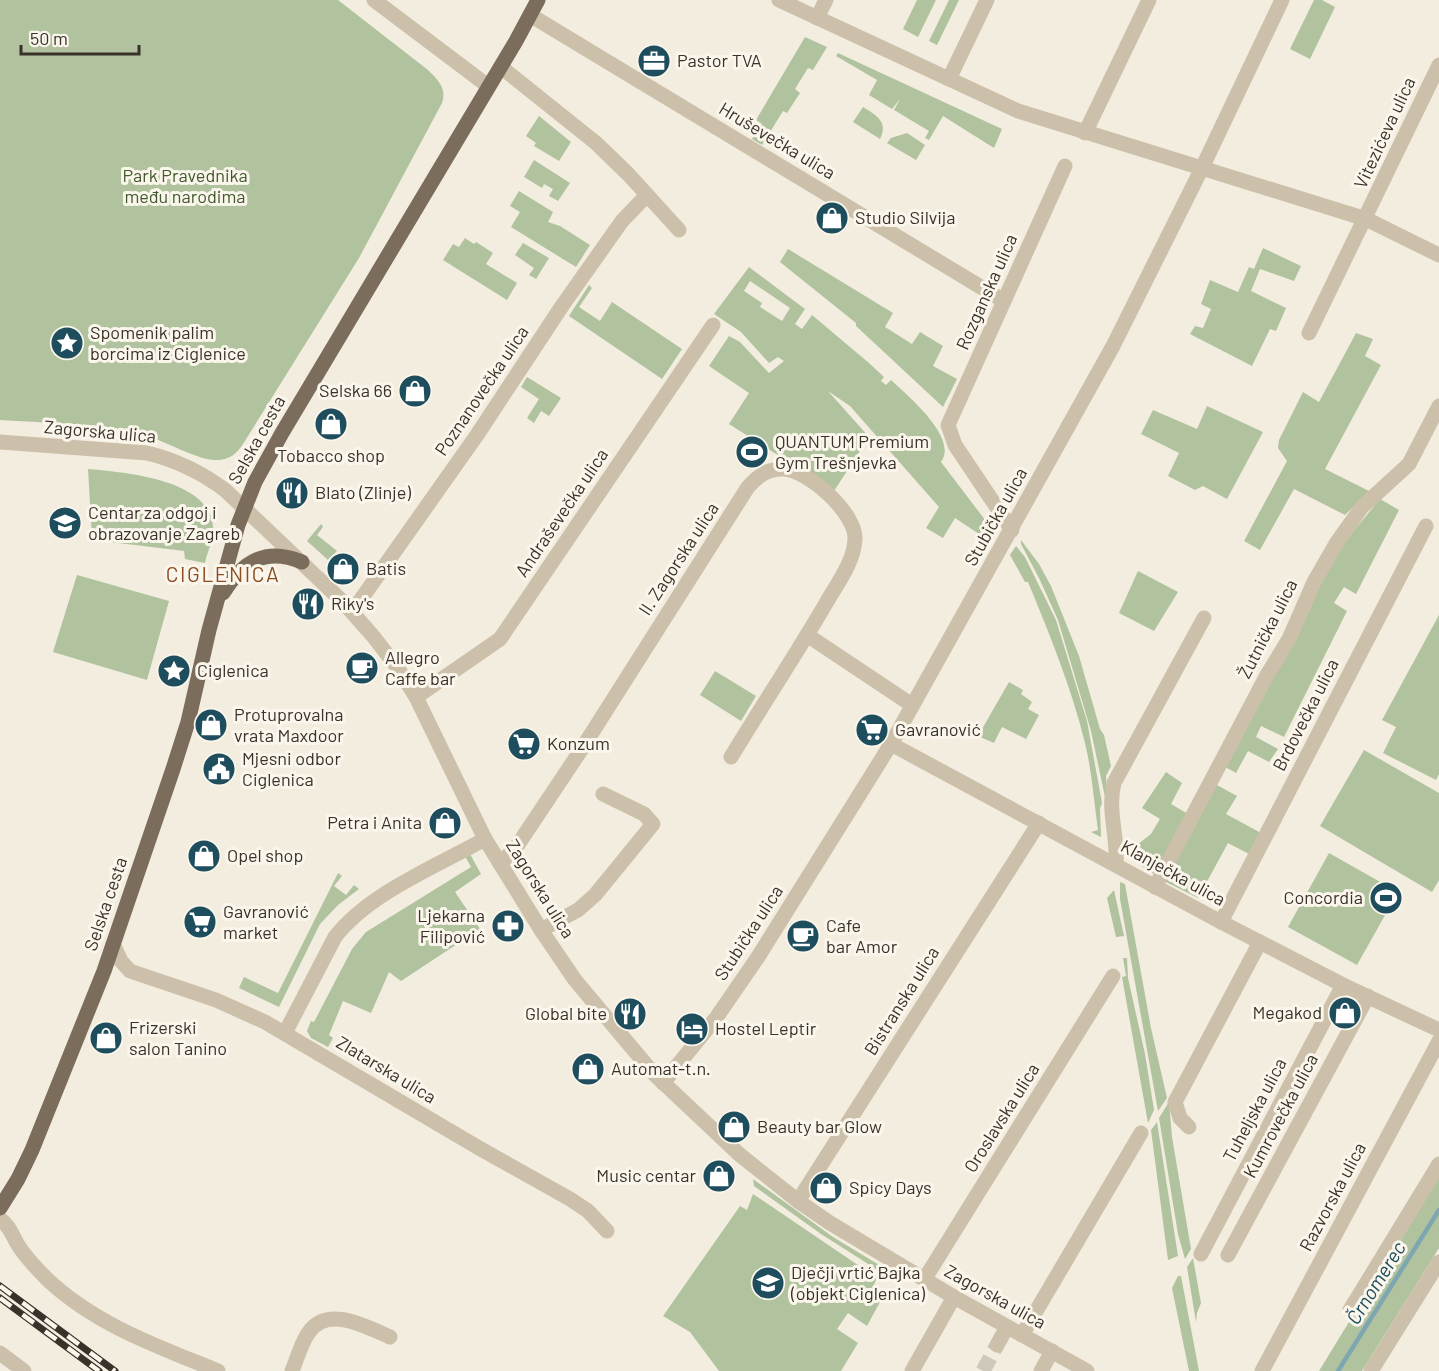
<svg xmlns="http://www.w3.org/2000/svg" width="1439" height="1371" viewBox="0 0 1439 1371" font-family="Barlow,sans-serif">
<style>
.green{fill:#b0c39e;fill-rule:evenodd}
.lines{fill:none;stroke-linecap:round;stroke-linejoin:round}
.stream{stroke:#7da6b1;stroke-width:4.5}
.minor-tunnel{stroke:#cec8bb;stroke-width:15;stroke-dasharray:15 8;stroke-linecap:butt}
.minor{stroke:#ccc0aa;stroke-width:15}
.major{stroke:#7c6c5b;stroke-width:15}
.rail-casing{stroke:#3a322a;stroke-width:7}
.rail{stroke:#fbf6ec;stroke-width:4.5;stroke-dasharray:14;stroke-linecap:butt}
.labels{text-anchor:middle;stroke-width:6;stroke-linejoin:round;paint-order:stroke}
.poi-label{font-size:18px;fill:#3a322a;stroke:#fbf6ec;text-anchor:start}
.street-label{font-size:18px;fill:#3a322a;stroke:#fbf6ec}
.park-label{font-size:18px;fill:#41592d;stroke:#fbf6ec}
.water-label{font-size:20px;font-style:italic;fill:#1e4d5d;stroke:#fbf6ec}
.quarter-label{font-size:21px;letter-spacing:1.5px;fill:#8b4d21;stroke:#fbf6ec}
</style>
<rect width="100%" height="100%" fill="#f3eddf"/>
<g class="green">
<path d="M0,0h338l90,70c10,10 19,18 14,33l-83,155 -116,186c-6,9 -13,16 -26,16 -21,1 -62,-25 -87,-30 -43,-7 -87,-7 -130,-10z"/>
<path d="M917,0h19l-18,37 -15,-8z"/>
<path d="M949,0h10l-22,45 -8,-4z"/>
<path d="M1314,0h8l13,7 -25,52 -20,-10z"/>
<path d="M805,37l22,10 -14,23 -5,-2 -13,21 5,4 -13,20 -4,-2 -21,34 -10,-6 10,-15 -6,-4z"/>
<path d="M838,53l164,76 -8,19 -51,-32 -14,24 -4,-2 4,-7 -35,-21 6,-11 -8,10 -23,-14 8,-15 -41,-24z"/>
<path d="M863,107c13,8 26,15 17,32l-27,-17z"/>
<path d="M539,116l32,26 -12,19 -25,-15 2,-3 -10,-7z"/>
<path d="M907,133l18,12 -9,15 -29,-17 4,-5z"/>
<path d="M534,160l36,23 -12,18 -9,-5 4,-7 -9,-5 -2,4 -18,-11z"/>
<path d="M519,191l34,21 -5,10 12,4 30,19 -14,22 -65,-40 9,-15 -10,-6z"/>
<path d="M465,238l9,6 2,-2 17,11 -7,11 31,19 -10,17 -64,-40 10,-16 6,3z"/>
<path d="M523,243l26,15 -13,21 -7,-4 5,-7 -19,-13z"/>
<path d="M1263,248l38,18 -7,15 -34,-12 -9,22 35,17 -10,23 -6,-2 -18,37 -62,-32 5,-8 8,2 8,-19 -10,-5 9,-24 28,12 11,-25 5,2z"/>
<path d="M788,249l105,64 -8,14 27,17 8,-12 23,14 -10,20 24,13 -14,28 -87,-81v-3l-76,-61z"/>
<path d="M749,267l56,42 -10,15 7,5 10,-14 57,48 15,14 -3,4 5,4 5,-5c16,15 68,58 50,82l54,71 -7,7 -33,-22 -12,20 -17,-10 13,-21 -89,-101 -22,-15 41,46 -35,54 -105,-67 20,-31 -40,-27 20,-30 11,6 29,31 15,-12 -6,-4 -9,6 -28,-31 -27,-18zM750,281l40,27 -8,13 -22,-14 2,-4 -18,-12z"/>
<path d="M589,285l3,3 -13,19 21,14 12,-19 70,47 -20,30 -93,-63z"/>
<path d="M1356,333l17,6 -8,17 16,9 -56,104 44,22 -24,24 -51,-26 -34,61 -16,-9 43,-80 -9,-13 1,-8 24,-48 16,10z"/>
<path d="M527,377l34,21 -12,18 -8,-5 -7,12 -7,-5 12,-19 -18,-12z"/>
<path d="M1207,406l56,26 -36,67 -24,-13 -8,4 -27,-14 11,-23 -38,-19 12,-24 44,19z"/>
<path d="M88,469c35,3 123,10 125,58 1,11 -6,26 -8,36l-20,-4 -1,-8 -82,-10 -10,-4z"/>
<path d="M1380,499l19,11 -43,84 -12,-7 -10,16 13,8 -63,126 -23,-11 -5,11 22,12 -9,13 -21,-11 -12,22 -11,-6 96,-188 21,-34z"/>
<path d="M321,524l2,3 -6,8 20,16 -9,9 -21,-19z"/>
<path d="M1021,540l18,24 12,22 28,70 21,73 4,6 7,31 -5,10 1,17 -2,4 -14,-66 -33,-111 -19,-42 -18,-34z"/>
<path d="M1016,546l9,11 31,63 31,101 15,82 -2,5 1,29 -10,-5 7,-2c-4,-28 -6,-58 -13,-87 -13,-54 -36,-110 -57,-161h-3l-15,-27z"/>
<path d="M1138,571l40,21 -24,39 -35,-18z"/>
<path d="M77,575l92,26 -22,79 -94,-28z"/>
<path d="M1439,615v159l-3,6 -53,-27 13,-26 -14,-7z"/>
<path d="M715,671l41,25 -15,25 -41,-26z"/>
<path d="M1009,682l14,8 -2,4 11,8 -4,7 11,6 -13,24 -24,-12 -8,16 -16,-7z"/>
<path d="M1364,750l75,43v87l-7,12 -112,-66z"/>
<path d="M1166,772l16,11 -11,21 17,10 -32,61 -32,-20 27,-21 9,-15 -18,-11z"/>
<path d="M1215,784l22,12 -11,18 35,19 -12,21 -21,-11 -30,55 -34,-17z"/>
<path d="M1329,853l69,39 -41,73 -69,-38z"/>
<path d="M470,854l11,20 -26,18 25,37 -79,52 -12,-9 -18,41 -28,-12 -14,34 4,3 -5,9 -17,-9 -4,-7 4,-10 3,1 38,-73 14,-17 105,-65 -6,-11z"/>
<path d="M338,873l4,3 -8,10 12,9 8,-10 5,4 -21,16 -18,19 -41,83 -40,-19 5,-11 34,16z"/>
<path d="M120,874h2l-21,60 -6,-8 17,-45z"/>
<path d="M1120,882l5,2 26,144 16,70 -9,13 -38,-212z"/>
<path d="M1114,890l10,46 -8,1 -9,-39z"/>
<path d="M1123,958h4l1,20 17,76 9,56 -6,13 -26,-146 4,-1z"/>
<path d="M1169,1102l3,35 19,112 -6,10 -7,-25 -19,-116z"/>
<path d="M1157,1122l21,134 -10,4 -17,-130z"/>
<path d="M1439,1175v73l-77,123h-43z"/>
<path d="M753,1179l80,58 61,37 -7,2 -66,-42 -67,-48z"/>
<path d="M753,1194l124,84 -8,17 11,7 -13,24 -19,-13 -11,16 21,14 -17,28h-122l-29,-39 -27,-16 77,-110 7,4z"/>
<path d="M1193,1258l8,45 -4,10 -1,9 -9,-55z"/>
<path d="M1178,1276h3l18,95h-10l-17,-83z"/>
</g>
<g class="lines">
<path class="stream" d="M1338,1371l101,-161"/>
<path class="minor-tunnel" d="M983,1371l14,-26"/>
<g class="minor">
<path d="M374,0l114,86"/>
<path d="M779,0l239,111 348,108 73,36"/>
<path d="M530,15l474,286"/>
<path d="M817,18l9,-18"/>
<path d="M501,67l95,76 33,32 50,55"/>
<path d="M949,79l38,-79"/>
<path d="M1085,133l64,-133"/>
<path d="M1309,333l130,-268"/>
<path d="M0,442l147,11c29,7 54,19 78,37l117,111 31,35 24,31 19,30 69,142 56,91 34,50 79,94 86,81 58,46 32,22 124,74 133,74"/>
<path d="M1012,530l-57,-85 -7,-20 117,-259"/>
<path d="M352,612l125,-177 85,-129 60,-85 25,-26"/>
<path d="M807,635l105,70"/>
<path d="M416,697l84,-58 213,-314"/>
<path d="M891,744l330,178 122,63 96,45"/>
<path d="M500,864l17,-18 64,-96 167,-263c10,-11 20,-19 36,-18 24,1 72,44 71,70 -1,24 -19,46 -30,66 -30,51 -63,101 -94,152"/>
<path d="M1116,864c2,-28 -9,-54 -2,-81l90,-165"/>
<path d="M1155,887l112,-212 22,-36 25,-57 23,-40 25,-35 47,-43 30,-58"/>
<path d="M1221,922l205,-396"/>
<path d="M541,930l37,-20 17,-15 58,-71 -9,-10 -41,-20"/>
<path d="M113,944l8,17 9,10 86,29 49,22 214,126 91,51 18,12 19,20"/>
<path d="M285,1033l50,-96c34,-44 102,-71 150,-98"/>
<path d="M663,1083l53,-65 42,-61 133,-213 222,-398 89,-178 80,-168"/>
<path d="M1189,1127l-9,-9 -5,-16 85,-160"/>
<path d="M798,1201l241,-378"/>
<path d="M0,1219c10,7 12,16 18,26 8,13 19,24 30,35 48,45 111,67 170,91"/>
<path d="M1201,1254l142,-269"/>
<path d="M1228,1255l140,-259"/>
<path d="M924,1280l189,-304"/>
<path d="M1350,1310l89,-146"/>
<path d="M1022,1335l119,-202"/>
<path d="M997,1345l10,-18"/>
<path d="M0,1353l24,18"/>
<path d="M292,1371c5,-12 9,-28 17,-39 19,-27 58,-5 81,5"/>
<path d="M912,1371l42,-74"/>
<path d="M1041,1371l11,-20"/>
<path d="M1262,1371l177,-330"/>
<path d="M1371,1371l68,-109"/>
</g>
<g class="major">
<path d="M223,593c20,-32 43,-46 79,-31"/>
<path d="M0,1208l18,-29 14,-29 72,-179 69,-202 15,-47 21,-92 29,-105 17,-43 27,-49 234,-392 22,-41"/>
</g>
<g class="rail-casing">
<g id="rail">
<path d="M0,1286l115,85"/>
<path d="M0,1298l99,73"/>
</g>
</g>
<use href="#rail" class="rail"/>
</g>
<defs>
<g id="office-disc" transform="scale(1.725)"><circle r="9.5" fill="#1e4d5d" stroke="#fbf6ec"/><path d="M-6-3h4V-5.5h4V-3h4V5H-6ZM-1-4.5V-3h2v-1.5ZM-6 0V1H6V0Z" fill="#fff"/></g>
<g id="shop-disc" transform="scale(1.725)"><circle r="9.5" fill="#1e4d5d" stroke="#fbf6ec"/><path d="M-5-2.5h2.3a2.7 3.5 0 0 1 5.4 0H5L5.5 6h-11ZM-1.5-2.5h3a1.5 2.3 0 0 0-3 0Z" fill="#fff"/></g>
<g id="sight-disc" transform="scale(1.725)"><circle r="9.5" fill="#1e4d5d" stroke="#fbf6ec"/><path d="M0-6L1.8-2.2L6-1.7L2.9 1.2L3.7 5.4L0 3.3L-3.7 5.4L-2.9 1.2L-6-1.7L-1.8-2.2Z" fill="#fff"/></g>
<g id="stadium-disc" transform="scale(1.725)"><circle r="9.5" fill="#1e4d5d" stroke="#fbf6ec"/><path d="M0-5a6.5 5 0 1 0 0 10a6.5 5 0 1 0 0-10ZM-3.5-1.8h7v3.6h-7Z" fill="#fff"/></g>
<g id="restaurant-disc" transform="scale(1.725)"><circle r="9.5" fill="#1e4d5d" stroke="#fbf6ec"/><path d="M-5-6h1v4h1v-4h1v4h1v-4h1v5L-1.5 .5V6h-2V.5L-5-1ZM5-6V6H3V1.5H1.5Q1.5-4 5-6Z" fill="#fff"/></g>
<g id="school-disc" transform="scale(1.725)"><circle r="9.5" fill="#1e4d5d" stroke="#fbf6ec"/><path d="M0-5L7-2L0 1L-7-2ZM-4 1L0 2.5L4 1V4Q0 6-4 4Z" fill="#fff"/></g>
<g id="cafe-disc" transform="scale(1.725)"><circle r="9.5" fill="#1e4d5d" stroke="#fbf6ec"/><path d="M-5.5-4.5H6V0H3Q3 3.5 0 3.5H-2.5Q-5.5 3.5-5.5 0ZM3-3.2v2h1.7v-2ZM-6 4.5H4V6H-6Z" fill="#fff"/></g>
<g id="supermarket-disc" transform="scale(1.725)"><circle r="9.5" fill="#1e4d5d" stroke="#fbf6ec"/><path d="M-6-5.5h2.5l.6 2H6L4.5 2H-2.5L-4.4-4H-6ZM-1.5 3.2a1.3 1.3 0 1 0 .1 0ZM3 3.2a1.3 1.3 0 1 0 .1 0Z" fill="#fff"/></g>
<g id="civic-disc" transform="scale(1.725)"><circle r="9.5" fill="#1e4d5d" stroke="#fbf6ec"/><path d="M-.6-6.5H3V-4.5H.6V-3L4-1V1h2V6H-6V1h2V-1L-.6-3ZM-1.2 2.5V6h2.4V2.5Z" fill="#fff"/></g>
<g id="pharmacy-disc" transform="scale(1.725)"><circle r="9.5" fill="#1e4d5d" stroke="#fbf6ec"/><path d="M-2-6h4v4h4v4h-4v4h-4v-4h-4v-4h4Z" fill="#fff"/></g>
<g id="hotel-disc" transform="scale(1.725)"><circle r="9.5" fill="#1e4d5d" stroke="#fbf6ec"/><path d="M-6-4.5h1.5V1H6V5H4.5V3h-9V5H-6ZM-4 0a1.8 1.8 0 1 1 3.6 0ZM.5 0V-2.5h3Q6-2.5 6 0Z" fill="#fff"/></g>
</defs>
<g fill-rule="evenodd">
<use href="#office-disc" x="654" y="61"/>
<use href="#shop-disc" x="832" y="218"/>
<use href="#sight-disc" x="67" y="343"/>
<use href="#shop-disc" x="415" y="391"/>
<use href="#shop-disc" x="331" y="424"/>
<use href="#stadium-disc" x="752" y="452"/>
<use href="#restaurant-disc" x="292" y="493"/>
<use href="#school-disc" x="65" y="523"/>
<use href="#shop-disc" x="343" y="569"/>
<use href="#restaurant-disc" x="308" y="604"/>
<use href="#cafe-disc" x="362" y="668"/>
<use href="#sight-disc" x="174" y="671"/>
<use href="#shop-disc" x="211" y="725"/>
<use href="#supermarket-disc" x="872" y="730"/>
<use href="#supermarket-disc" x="524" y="744"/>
<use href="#civic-disc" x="219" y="769"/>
<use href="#shop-disc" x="445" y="823"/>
<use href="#shop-disc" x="204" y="856"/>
<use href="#stadium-disc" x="1386" y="898"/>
<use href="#supermarket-disc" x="200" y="922"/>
<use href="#pharmacy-disc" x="508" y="926"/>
<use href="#cafe-disc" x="803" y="936"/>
<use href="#shop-disc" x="1345" y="1013"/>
<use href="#restaurant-disc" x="630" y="1014"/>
<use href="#hotel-disc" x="692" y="1029"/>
<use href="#shop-disc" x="106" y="1038"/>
<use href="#shop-disc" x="588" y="1069"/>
<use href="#shop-disc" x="734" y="1127"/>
<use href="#shop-disc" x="719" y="1176"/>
<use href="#shop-disc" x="826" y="1188"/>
<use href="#school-disc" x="768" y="1283"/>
</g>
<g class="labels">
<g class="poi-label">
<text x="677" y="67">Pastor TVA</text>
<text x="855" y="224">Studio Silvija</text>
<text x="90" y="339">Spomenik palim<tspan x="90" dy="21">borcima iz Ciglenice</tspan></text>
<text x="392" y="397" text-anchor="end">Selska 66</text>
<text x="775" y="448">QUANTUM Premium<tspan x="775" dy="21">Gym Trešnjevka</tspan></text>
<text x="331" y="462" text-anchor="middle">Tobacco shop</text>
<text x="315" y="499">Blato (Zlinje)</text>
<text x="88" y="519">Centar za odgoj i<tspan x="88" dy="21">obrazovanje Zagreb</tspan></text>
<text x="366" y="575">Batis</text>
<text x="331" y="610">Riky's</text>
<text x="385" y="664">Allegro<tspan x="385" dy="21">Caffe bar</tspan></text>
<text x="197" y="677">Ciglenica</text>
<text x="234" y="721">Protuprovalna<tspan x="234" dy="21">vrata Maxdoor</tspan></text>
<text x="895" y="736">Gavranović</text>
<text x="547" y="750">Konzum</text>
<text x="242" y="765">Mjesni odbor<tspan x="242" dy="21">Ciglenica</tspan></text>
<text x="422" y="829" text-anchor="end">Petra i Anita</text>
<text x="227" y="862">Opel shop</text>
<text x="1363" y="904" text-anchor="end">Concordia</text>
<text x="223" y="918">Gavranović<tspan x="223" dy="21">market</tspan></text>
<text x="485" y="922" text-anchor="end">Ljekarna<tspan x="485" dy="21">Filipović</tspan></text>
<text x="826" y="932">Cafe<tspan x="826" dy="21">bar Amor</tspan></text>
<text x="1322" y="1019" text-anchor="end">Megakod</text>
<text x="607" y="1020" text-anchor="end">Global bite</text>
<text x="129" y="1034">Frizerski<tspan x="129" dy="21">salon Tanino</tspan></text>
<text x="715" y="1035">Hostel Leptir</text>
<text x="611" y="1075">Automat-t.n.</text>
<text x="757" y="1133">Beauty bar Glow</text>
<text x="696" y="1182" text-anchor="end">Music centar</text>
<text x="849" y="1194">Spicy Days</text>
<text x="791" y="1279">Dječji vrtić Bajka<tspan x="791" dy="21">(objekt Ciglenica)</tspan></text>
</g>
<g class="street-label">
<text transform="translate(1385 133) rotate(-65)" y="6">Vitezićeva ulica</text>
<text transform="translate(777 141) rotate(31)" y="6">Hruševečka ulica</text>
<text transform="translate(987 292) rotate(-66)" y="6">Rozganska ulica</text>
<text transform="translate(482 391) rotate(-56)" y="6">Poznanovečka ulica</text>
<text transform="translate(100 432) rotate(5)" y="6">Zagorska ulica</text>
<text transform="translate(257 440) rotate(-61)" y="6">Selska cesta</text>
<text transform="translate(562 513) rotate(-56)" y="6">Andraševečka ulica</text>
<text transform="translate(996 517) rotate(-61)" y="6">Stubička ulica</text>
<text transform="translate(679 559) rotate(-57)" y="6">II. Zagorska ulica</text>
<text transform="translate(1268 629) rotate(-63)" y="6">Žutnička ulica</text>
<text transform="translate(1306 715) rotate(-63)" y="6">Brdovečka ulica</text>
<text transform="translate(1173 873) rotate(29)" y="6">Klanječka ulica</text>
<text transform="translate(540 889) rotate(58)" y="6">Zagorska ulica</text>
<text transform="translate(106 904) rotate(-71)" y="6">Selska cesta</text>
<text transform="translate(749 933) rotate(-57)" y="6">Stubička ulica</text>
<text transform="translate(902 1001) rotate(-58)" y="6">Bistranska ulica</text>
<text transform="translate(386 1070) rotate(31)" y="6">Zlatarska ulica</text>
<text transform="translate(1255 1110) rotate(-62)" y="6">Tuheljska ulica</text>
<text transform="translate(1281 1116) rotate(-62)" y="6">Kumrovečka ulica</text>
<text transform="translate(1002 1118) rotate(-58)" y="6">Oroslavska ulica</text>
<text transform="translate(1333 1197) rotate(-62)" y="6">Razvorska ulica</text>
<text transform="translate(995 1297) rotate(29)" y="6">Zagorska ulica</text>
</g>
<g class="park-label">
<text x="185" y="182">Park Pravednika<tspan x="185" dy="21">među narodima</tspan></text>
</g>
<g class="water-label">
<text transform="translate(1376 1283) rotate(-58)" y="7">Črnomerec</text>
</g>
<g class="quarter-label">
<text x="223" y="582">CIGLENICA</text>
</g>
</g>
<path d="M21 45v9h118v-9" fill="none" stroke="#3a322a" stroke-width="3"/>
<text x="30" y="45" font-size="18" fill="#3a322a" stroke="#fbf6ec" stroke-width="4.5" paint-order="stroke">50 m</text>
</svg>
